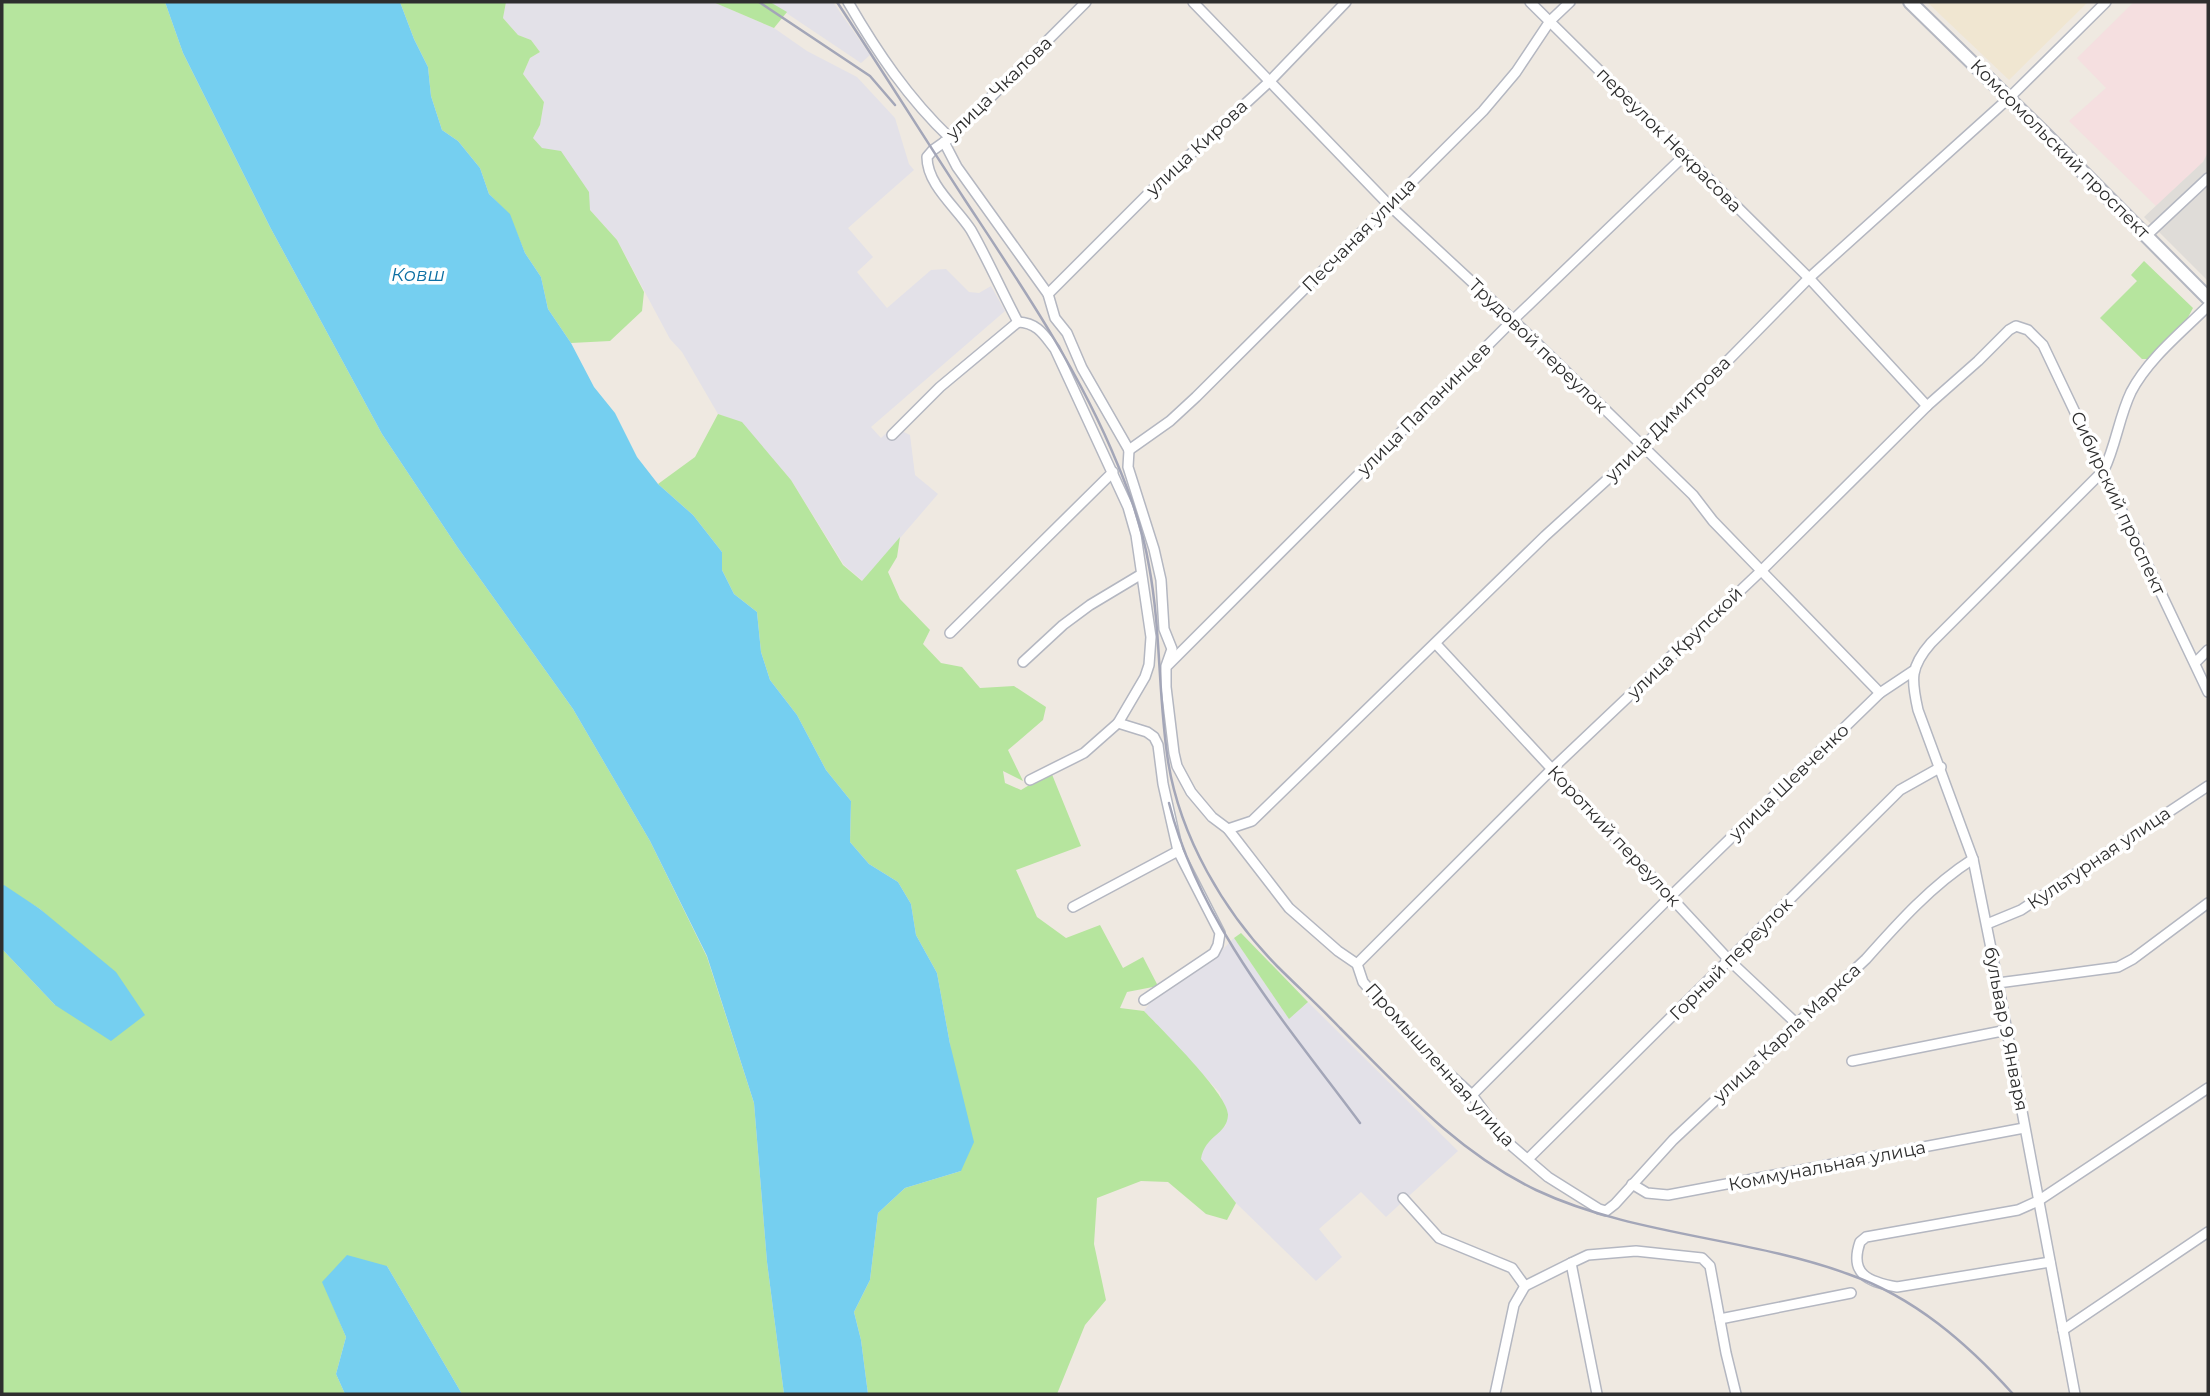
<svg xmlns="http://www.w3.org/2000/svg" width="2210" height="1396" viewBox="0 0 2210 1396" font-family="Montserrat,sans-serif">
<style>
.industrial{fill:#e3e1e8}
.education{fill:#f0e6d1}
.medical{fill:#f5dfe0}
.green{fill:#b6e59e}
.plaza{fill:#dfdcd8}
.water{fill:#75cff0}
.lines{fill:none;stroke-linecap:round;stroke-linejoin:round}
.minor-casing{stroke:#b4b7c1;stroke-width:12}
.secondary-casing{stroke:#b4b7c1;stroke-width:16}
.minor{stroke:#fff;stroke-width:9}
.secondary{stroke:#fff;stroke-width:12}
.rail{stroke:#a3a6b8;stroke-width:2.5}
.labels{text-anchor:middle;stroke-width:7;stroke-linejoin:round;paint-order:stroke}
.street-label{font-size:18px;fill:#2e2e2e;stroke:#fff}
.water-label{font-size:19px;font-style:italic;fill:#0d6fa3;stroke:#fff}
</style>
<rect width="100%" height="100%" fill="#efe9e1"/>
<g class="industrial">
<path d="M506,2h207l61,26 33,23 50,26 38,41 14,46 5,6 -66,58 25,29 -16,15 30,36 44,-38 15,-1 23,23 10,1 12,-7 14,25 -134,116 10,11 12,-11 17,8 5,40 23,19 -75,87 -19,-16 -53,-85 -49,-57 -24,-9 -36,-62 -12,-13 -53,-99 -27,-30 -57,-72 7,-13 4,-23 -21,-28 7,-16 10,-6 -9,-12 -13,-5 -15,-17z"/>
<path d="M770,2h63l37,53 -9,8z"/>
<path d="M1234,938l55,81 19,-17 150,149 -72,66 -25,-25 -42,37 23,28 -26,24 -80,-78 -35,-44 2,-13 23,-21 -6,-32 -76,-82 7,-10 65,-45z"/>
</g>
<path class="education" d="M1927,2h161l-79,78z"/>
<path class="medical" d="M2134,2h74v150l-5,10 -47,44 -87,-85 37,-33 -29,-30z"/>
<g class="green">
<path d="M2,2h163l18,51 87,174 112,207 76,114 115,161 77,132 57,116 47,146 13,159 17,132h-322l-75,-128 -64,16 23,55 -10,37 9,20h-343v-445l53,56 9,-74 -24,-22 -38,-23z"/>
<path d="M400,2h106l-3,16 15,17 13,5 9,12 -10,6 -7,16 21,28 -4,23 -7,13 9,10 19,3 28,41 1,18 27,30 27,52 -2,19 -32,30 -39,2 -23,-34 -7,-32 -16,-24 -16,-39 -20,-20 -9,-26 -22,-27 -16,-11 -11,-34 -3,-29 -14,-28z"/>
<path d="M713,2h57l17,10 -13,16z"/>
<path d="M2144,261l49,47 -7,13 -38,38h-6l-42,-41 37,-37 -6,-6z"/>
<path d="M718,414l24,8 49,58 52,85 19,16 38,-44 -3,20 -9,15 12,27 30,31 -7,14 18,19 21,4 18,21 34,-2 32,21 -3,13 -35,30 15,31 -20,-10 2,12 16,7 30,-18 30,74 -65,24 21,47 29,21 34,-13 23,43 20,-11 15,29 -31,6 -7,16 24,3c16,17 85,84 84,104 -1,20 -23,20 -27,44l35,44 -9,17 -21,-6 -38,-32 -27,-1 -44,17 -3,46 12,56 -21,25 -28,69h-189l-7,-54 -7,-28 16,-32 8,-67 27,-25 56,-17 -11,-127 -13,-71 -21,-38 -5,-31 -13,-22 -29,-18 -19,-22 1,-41 -25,-31 -29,-55 -27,-35 -9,-28 -4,-40 -23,-18 -12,-24v-18l-29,-37 -35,-31 37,-27z"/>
<path d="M1241,933l67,69 -19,17 -55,-81z"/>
</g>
<path class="plaza" d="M2208,152v129l-64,-64 59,-55z"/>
<g class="water">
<path d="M165,2h235l14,37 14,28 3,29 11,34 16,11 22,27 9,26 21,20 15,39 16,24 7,32 23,34 23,44 21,26 22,44 21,27 35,31 29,37v18l12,24 23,18 4,40 9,28 27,35 29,55 25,31 -1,41 19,22 29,18 13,22 5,31 21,38 13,71 24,98 -13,29 -56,17 -27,25 -8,67 -16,32 7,28 7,54h-84l-17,-132 -13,-159 -47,-147 -57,-115 -77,-132 -115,-161 -76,-114 -112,-207 -87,-174z"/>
<path d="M4,885l36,24 76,63 29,43 -34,26 -56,-36 -53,-56v-63z"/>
<path d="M347,1255l40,11 75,128h-117l-9,-20 10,-37 -24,-55z"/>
</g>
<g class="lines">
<g class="minor-casing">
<g id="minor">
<path d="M848,2c29,50 60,96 102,136"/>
<path d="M1193,2l196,203 124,115 180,175 20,26 167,172"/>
<path d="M1530,2l279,276 118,128"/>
<path d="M944,142l13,25 91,127 7,24 12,15 15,35 47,82"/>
<path d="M2147,235l61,-57"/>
<path d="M1048,294l108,-108 113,-104 77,-80"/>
<path d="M1018,322c20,1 26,13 37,27l73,158 8,28 15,102 -2,28 -4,12 -27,46 29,9 7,5 4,8 5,39 15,67 42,82 -2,12 -4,8 -70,47"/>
<path d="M1018,322c-16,-30 -30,-62 -47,-92 -14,-22 -44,-45 -44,-73l6,-7 17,-12 136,-136"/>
<path d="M892,435l48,-48 78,-65"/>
<path d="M1129,450l-1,17 26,82 7,31 3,49 8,20 -6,17v21l8,66 3,13 14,26 21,25 16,12 61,79 49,43 19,13 6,18 59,67 50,46 33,45 43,37 51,32 7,2 9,-7 58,-64 193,-181c32,-36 66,-74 107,-100"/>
<path d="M1129,450l41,-29 26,-24 287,-286 33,-39 34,-51 20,-19"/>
<path d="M950,633l163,-161"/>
<path d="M1436,644l294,317 67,63"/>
<path d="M1023,662l40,-37 27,-20 50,-30"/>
<path d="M2195,663l13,-13"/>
<path d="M1168,665l345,-345 172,-165"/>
<path d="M1030,780l54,-27 34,-30"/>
<path d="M1228,829l24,-8 293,-285 98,-89 166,-169 200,-180 97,-96"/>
<path d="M1073,907l105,-56"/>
<path d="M1987,924l34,-14 187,-124"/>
<path d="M1357,964l195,-195 209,-198 166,-165 51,-45 31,-31 7,-4 12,4 15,15 165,347"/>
<path d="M1998,983l120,-16 15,-8 75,-56"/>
<path d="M1852,1061l155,-31"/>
<path d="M1472,1095l199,-199 209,-203 33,-22"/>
<path d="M1528,1159l372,-369 41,-23"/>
<path d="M1632,1184l15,9 21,2 356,-67"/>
<path d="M1403,1198l36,40 73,30 13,18"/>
<path d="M2050,1262l-153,25c-29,-5 -48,-13 -37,-45l6,-5 152,-27 20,-9 170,-113"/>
<path d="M1571,1263l17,-8 48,-4 66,7 8,8 16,87 10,41"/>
<path d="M1525,1286l46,-23 26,131"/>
<path d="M1720,1319l131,-26"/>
<path d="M2063,1330l145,-98"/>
<path d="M1495,1394l19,-89 11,-19"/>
<path d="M2075,1394l-77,-411 -25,-124 -55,-149c-7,-31 -8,-43 13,-67l173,-173c12,-25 15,-53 27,-78 17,-33 51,-60 77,-86"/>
</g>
</g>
<g class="secondary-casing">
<path id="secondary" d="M1910,2l132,129 166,167"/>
</g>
<use href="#minor" class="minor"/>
<use href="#secondary" class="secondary"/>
<g class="rail">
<path d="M759,2l111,74 25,29"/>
<path d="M837,2c43,65 85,132 128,198 56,85 113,168 152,263 14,33 26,67 32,103 12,64 9,130 19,195 12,76 56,151 109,205 21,21 43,41 63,62 61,61 117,124 196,162 98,46 211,47 312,84 66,23 119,69 165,120"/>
<path d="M1169,803c31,122 118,222 191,320"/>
</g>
</g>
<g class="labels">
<g class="street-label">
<text transform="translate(999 88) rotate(-44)" y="6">улица Чкалова</text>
<text transform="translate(1669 140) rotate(45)" y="6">переулок Некрасова</text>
<text transform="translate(1197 148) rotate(-43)" y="6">улица Кирова</text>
<text transform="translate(2060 149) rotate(45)" y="6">Комсомольский проспект</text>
<text transform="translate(1359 235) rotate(-45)" y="6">Песчаная улица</text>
<text transform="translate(1538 346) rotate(44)" y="6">Трудовой переулок</text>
<text transform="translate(1424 409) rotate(-45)" y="6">улица Папанинцев</text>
<text transform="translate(1668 419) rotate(-45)" y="6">улица Димитрова</text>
<text transform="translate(2118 503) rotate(65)" y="6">Сибирский проспект</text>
<text transform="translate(1685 643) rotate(-44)" y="6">улица Крупской</text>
<text transform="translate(1789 782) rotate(-44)" y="6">улица Шевченко</text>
<text transform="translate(1614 836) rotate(47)" y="6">Короткий переулок</text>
<text transform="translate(2099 858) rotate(-34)" y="6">Культурная улица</text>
<text transform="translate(1731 959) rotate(-45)" y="6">Горный переулок</text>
<text transform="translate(2006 1029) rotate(79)" y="6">бульвар 9 Января</text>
<text transform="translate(1787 1033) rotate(-43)" y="6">улица Карла Маркса</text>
<text transform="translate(1440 1065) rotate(48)" y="6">Промышленная улица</text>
<text transform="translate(1827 1166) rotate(-11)" y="6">Коммунальная улица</text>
</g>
<g class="water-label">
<text x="418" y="281">Ковш</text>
</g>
</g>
<rect width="2210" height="1396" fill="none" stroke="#2e2e2e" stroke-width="7"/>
</svg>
